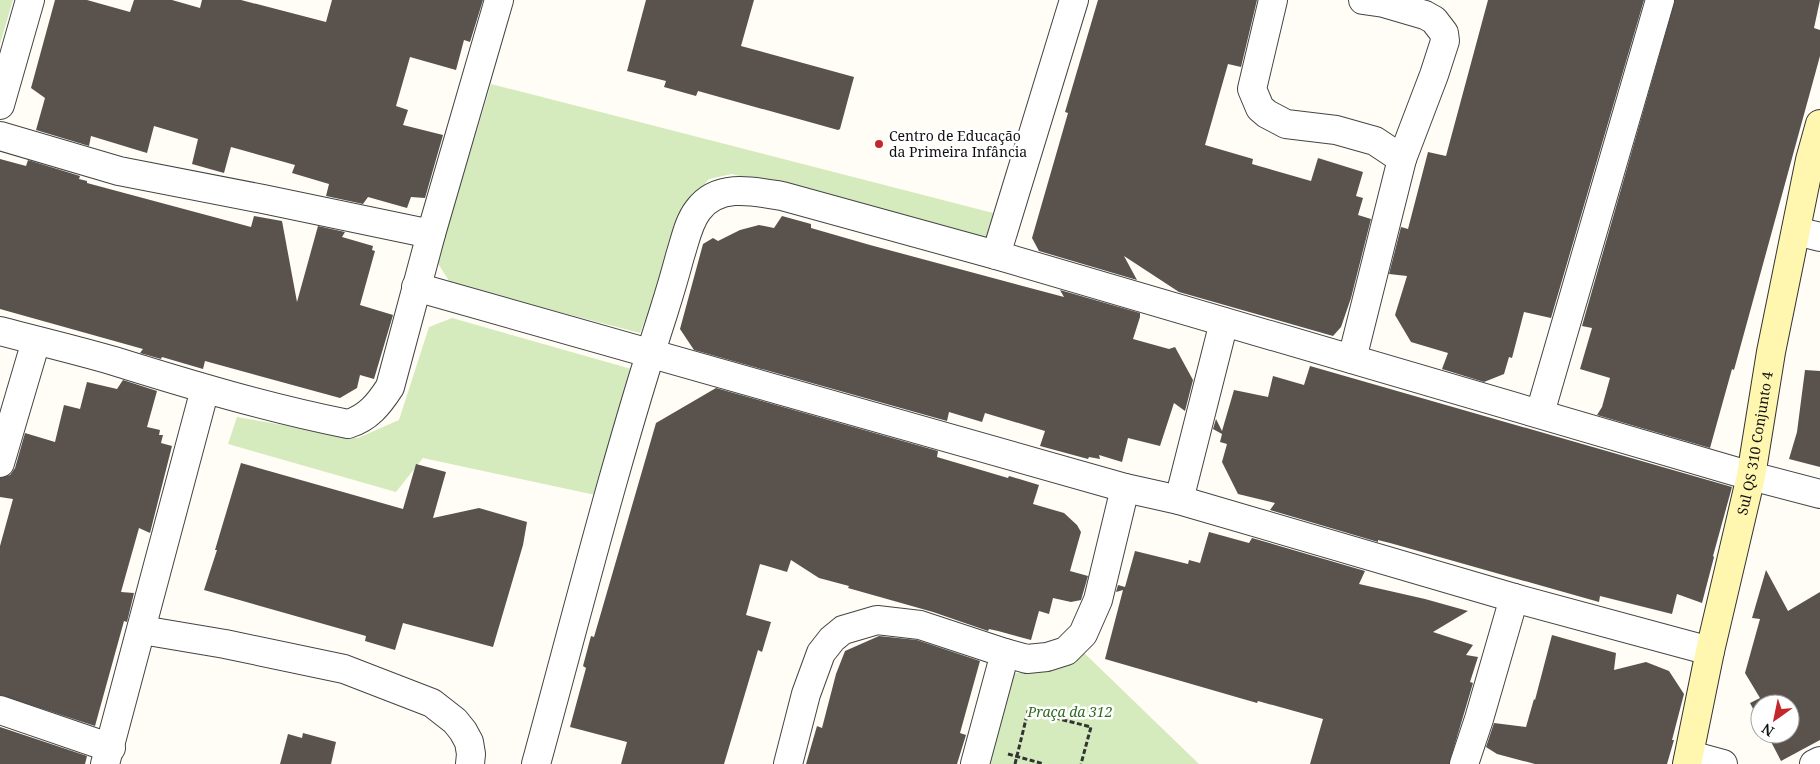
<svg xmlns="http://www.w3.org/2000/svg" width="1820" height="764" viewBox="0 0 1820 764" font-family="'Noto Serif',serif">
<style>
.green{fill:#d5ebbd}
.building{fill:#5a524d}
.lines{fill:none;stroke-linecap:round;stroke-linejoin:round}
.street-casing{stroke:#444;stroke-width:30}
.secondary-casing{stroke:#333;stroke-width:30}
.path{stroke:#333;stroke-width:3;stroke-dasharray:5 2.5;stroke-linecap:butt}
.street{stroke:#fff;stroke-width:28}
.secondary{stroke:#fff6b0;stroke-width:28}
.poi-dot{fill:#c4262e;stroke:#fff;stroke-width:2}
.labels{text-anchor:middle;stroke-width:5;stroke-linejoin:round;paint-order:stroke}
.poi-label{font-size:14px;fill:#111;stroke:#fff;text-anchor:start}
.street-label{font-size:14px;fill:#111;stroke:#fff}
.park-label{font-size:14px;font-style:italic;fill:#2f6b1f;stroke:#fff}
</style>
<rect width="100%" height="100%" fill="#fffdf5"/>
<g class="green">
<path d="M0,0H13L0,44Z"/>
<path d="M491,84L1001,215L988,244L845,206L732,174L709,179L692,199L640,333L451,284L437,262Z"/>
<path d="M452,318L642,372L600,496L423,458L396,492L228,444L237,417L358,438L399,420L429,327Z"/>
<path d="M1078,647L1199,764H964L989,673H1032Z"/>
</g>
<g class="building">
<path d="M55,0H87L130,12L134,0H172L200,8L202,0H241L326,22L332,0H483L470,42L464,40L456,70L410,57L396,106L408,110L403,125L443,135L425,198L411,197L407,208L368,197L363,204L326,196L329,184L292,173L295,165L231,147L224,173L192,164L198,139L154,126L147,153L91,136L89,146L36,130L45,98L31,88Z"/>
<path d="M646,0H754L741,46L854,77L840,129L838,130L698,91L696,96L664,87L666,81L627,71Z"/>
<path d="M1098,0H1257L1241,67L1228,64L1205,145L1253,159L1252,164L1311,181L1318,158L1363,172L1356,196L1363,198L1358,215L1371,219L1351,298L1341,327L1333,336L1179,292L1124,256L1137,280L1039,251L1032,238L1068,113L1065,112Z"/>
<path d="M1488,0H1644L1551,318L1524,312L1512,358L1509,357L1504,374L1484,382L1442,369L1448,353L1411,342L1395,315L1407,276L1389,274L1401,227L1408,229L1428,152L1446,156Z"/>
<path d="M1675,0H1820L1814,28L1820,30V56L1734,370L1732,369L1710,448L1597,415L1602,407L1610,378L1580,369L1592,328L1582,326Z"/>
<path d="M0,159L26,166L28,160L80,176L79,179L87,181V183L251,227L254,216L282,221L297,302L318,226L345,232L342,237L373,246L372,250L375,251L360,305L393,315L374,379L360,375L357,388L340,398L205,361L203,369L162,357L161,359L140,353L143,349L0,309Z"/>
<path d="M782,216L811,224V228L870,245L1064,297L1060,290L1140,313V317L1133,339L1169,349L1175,347L1193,380L1185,411L1174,403L1160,446L1128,438L1122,462L1099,455L1100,459L1089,457L1088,459L1040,446L1045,431L985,413L982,422L949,412L947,421L694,350L680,329L703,244L713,238L718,241L740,230L759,225L774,228Z"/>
<path d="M1310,366L1732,487L1713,556L1714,557L1702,603L1677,594L1672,614L1600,596L1599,602L1390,543L1378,540V542L1270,510L1275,503L1238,494L1222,462L1227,444L1220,442L1222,434L1213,429L1216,419L1222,431L1234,390L1268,397L1273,376L1304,385Z"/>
<path d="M1805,370L1820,371V467L1789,459L1797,432Z"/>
<path d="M123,380L157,391L147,427L160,430L159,435H163L161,443L172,446L150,533L139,528L121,592L134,593L127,622L124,621L95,726L0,695V546L13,499L0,497V478L10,475L15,468L25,433L55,442L64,405L80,409L87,382L117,389Z"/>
<path d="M716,388L938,451L937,457L1008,478L1009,476L1039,485L1033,504L1064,513L1077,525L1081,532L1070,571L1088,576L1081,600L1071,602L1053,598L1049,614L1039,611L1031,640L998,631L989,629L988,631L933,612L848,588L849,586L819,578L791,560L787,572L760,564L746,615L771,622L762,652L758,650L724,764H621L627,742L570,727L586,668L583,666L591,636L594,637L656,423Z"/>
<path d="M241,463L403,509L416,464L446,472L433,518L479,508L527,522L523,545L493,647L403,623L395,650L365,641L366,636L204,590L217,550H215Z"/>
<path d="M1209,532L1249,543L1252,538L1365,571L1359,584L1425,599L1468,611L1433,632L1473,645L1466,655L1478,657L1470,682L1473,683L1449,764H1310L1323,719L1258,701L1257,703L1105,659L1123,590L1116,592L1118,585L1125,587L1135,551L1188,564L1189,560L1200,563Z"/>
<path d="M1766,570L1788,611L1820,592V740L1781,761L1767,734H1790V704H1760V722L1750,703L1760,698L1745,673L1760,619L1752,618Z"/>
<path d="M1552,635L1616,653L1614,670L1646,662L1669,671L1684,694L1672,740H1674L1667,764H1535L1497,754L1486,747L1494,723L1526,727L1534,699L1535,700Z"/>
<path d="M879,636L917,640L980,661L960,733L966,735L957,764H806L817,726L822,728L836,674L845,651Z"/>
<path d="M0,727L87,756L85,764H0Z"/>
<path d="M303,733L336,742L331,764H280L288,734L302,738Z"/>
</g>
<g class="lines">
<defs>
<g id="street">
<path d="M1273,0L1252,89L1260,108L1267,114L1286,124L1336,130L1375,141L1402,159L1352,359"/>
<path d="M1363,0L1384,3L1425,15L1434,20L1444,33L1445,41L1434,75L1402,159"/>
<path d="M0,105L30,0"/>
<path d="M0,136L119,171L263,199L431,234"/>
<path d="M1796,231L1820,237"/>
<path d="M996,255L1074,0"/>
<path d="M416,287L1125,488L1179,500L1514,598L1710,651"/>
<path d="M0,331C38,341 76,350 114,361C191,385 268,408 348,424C368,418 379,404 390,387L431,234L499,0"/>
<path d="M1540,413L1660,0"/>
<path d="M0,463L36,341"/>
<path d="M1179,500L1224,322"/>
<path d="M142,630L225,644L344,669L432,703L455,721L463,731L469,742L471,754L470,764"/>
<path d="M0,710L111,748"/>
<path d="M1690,755L1723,764"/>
<path d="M105,764L205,389"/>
<path d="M536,764C577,614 615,462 663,314C669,295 675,275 680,256C685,241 688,223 698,210C718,183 753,191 782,196L996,255L1751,476L1820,494"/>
<path d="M788,764L806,694L821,653L832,639L843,630L877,620L920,625L1005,653L1027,659L1047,657L1066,651L1083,634L1098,600L1125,488"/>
<path d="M975,764L1005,653"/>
<path d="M1464,764L1479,719L1514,598"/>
<path d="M1814,764L1820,761"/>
</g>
<g id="secondary">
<path id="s1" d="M1687,764L1710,651L1751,476L1771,352L1810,160L1820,124"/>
</g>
</defs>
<use href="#street" class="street-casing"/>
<use href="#secondary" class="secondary-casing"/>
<g class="path">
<path d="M1008,754L1044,764"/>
<path d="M1015,764L1028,711L1091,727L1081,764"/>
</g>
<use href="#street" class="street"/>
<use href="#secondary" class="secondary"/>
</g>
<circle class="poi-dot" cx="879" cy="144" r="5"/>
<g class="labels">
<g class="poi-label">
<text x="889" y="141">Centro de Educação<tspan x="889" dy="16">da Primeira Infância</tspan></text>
</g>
<g class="street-label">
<text dy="5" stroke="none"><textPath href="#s1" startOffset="328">Sul QS 310 Conjunto 4</textPath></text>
</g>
<g class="park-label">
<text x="1070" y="717">Praça da 312</text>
</g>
</g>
<g transform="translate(1775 719) rotate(213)"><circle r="24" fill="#ffffff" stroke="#a0a0a0"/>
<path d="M0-4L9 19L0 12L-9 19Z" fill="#c4262e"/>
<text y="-8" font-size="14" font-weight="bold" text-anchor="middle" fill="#111111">N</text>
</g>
</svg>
